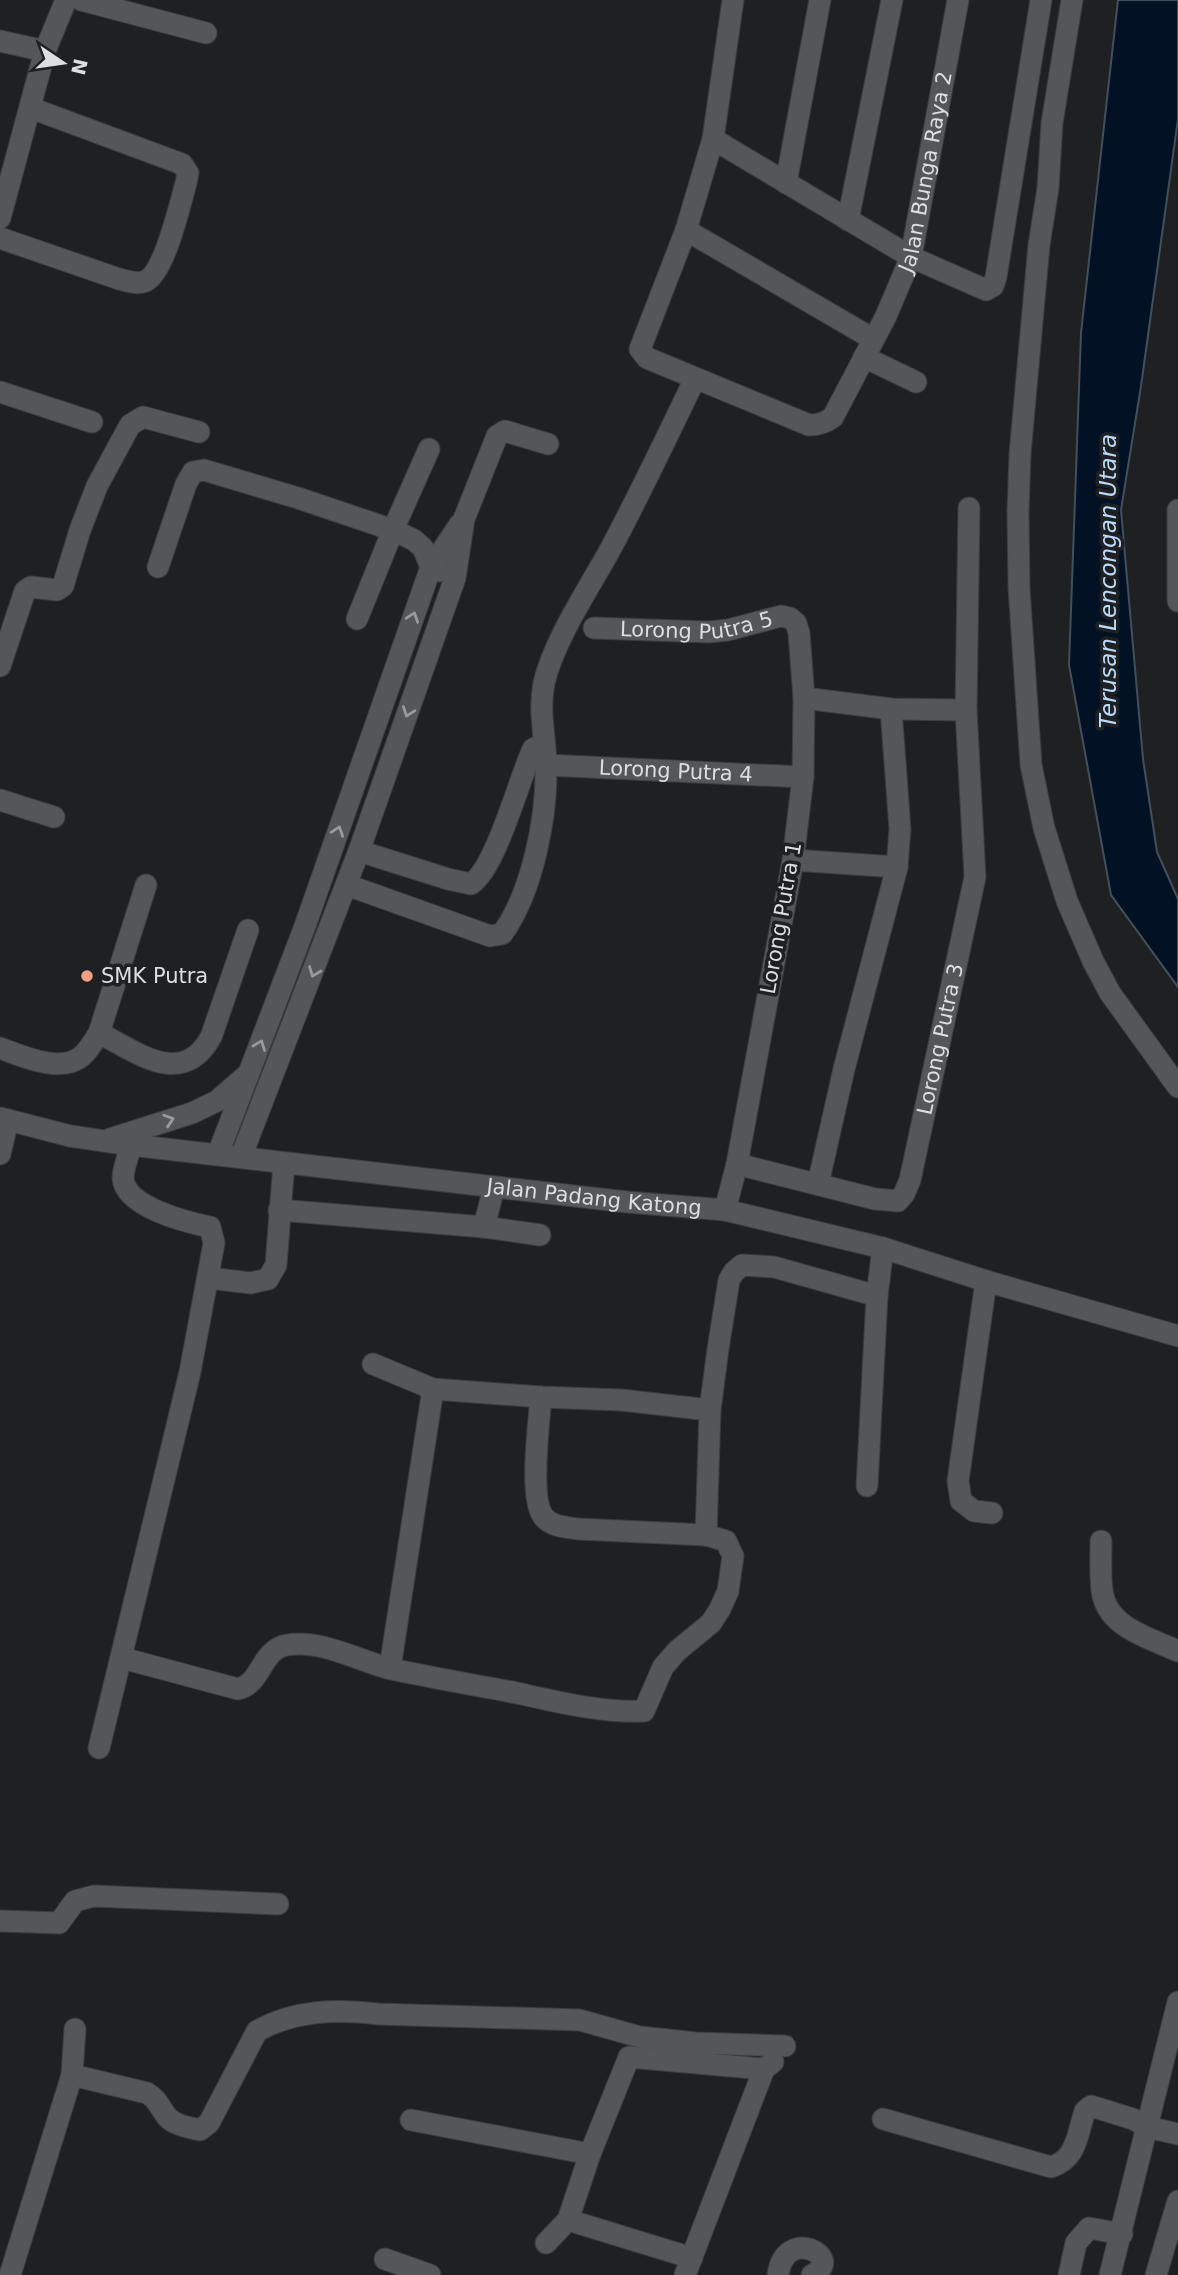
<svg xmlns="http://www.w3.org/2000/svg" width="1178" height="2275" viewBox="0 0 1178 2275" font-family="'DejaVu Sans',sans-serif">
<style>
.water{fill:#021224;stroke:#434f5c;stroke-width:2}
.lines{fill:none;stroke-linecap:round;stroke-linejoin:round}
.minor-casing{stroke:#3b3d3f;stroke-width:23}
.minor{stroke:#545658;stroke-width:21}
.oneway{stroke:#989a9c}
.poi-dot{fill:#f2a081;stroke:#1e2022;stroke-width:2.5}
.labels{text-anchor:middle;stroke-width:7;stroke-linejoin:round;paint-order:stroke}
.street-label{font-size:21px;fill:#dcdedf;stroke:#1e2022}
.poi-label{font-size:21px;fill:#dcdedf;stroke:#1e2022;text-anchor:start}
.water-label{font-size:23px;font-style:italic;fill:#bcdafc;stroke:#1e2022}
</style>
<rect width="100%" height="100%" fill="#1e2022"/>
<path class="water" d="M1118,0H1178V119L1141,386L1121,510L1143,759L1157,852L1178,899V987L1111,895L1069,665L1081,333Z"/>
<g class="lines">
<defs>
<g id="minor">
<path d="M81,0L206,33"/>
<path id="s1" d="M733,0L713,139L686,230L640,349L647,358L809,425C819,425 825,423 833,417L886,316L911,257L958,0"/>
<path d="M1072,0L1052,123L1048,188L1039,245L1020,454L1018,512L1019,588L1031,765L1044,828L1067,901L1093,961L1110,993L1178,1087"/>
<path d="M0,41L45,51"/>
<path d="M713,139L911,257L986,290L993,286L996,277L1041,0"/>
<path d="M786,183L820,0"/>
<path d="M0,218L45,51L66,0"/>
<path d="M848,220L892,0"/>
<path d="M686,230L873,339"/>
<path d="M0,238L119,279C128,281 138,285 146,281C165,271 180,204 186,183L188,173L182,164L31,108"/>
<path d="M864,357L916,382"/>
<path d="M0,392L92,422"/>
<path d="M1178,510V601"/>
<path d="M158,567L186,484L193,472L204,470L298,498L393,530L414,540L423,548L431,567L439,571"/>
<path d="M357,619L393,530L429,449"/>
<path id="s2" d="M594,628L708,632L728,630L781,616L790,618L796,623L799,633L804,698L803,777L793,860L737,1164L725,1210"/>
<path d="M0,666L25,591L31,587L57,590L63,586L80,530L97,486L130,425L143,417L199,432"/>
<path d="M966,710L969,508"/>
<path id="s3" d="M546,765L803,777"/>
<path d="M0,800L54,817"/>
<path d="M359,851L448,879L471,884C496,868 519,779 533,749L543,744"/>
<path d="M793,860L897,867"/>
<path d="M347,885L490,936L502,934C532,893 547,818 546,767C546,737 538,714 544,683C554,640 589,588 610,550C640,494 667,436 695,379"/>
<path d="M99,1033C137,1052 182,1089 211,1037L248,930"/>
<path d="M0,1048C22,1056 61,1074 82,1056C89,1050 94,1041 99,1033L146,885"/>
<path id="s4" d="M0,1118L70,1136L131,1145L627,1202L725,1210L883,1248L986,1281L1178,1336"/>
<path d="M110,1139L192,1113L217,1101L247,1075"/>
<path d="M0,1154L8,1120"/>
<path d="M218,1154L305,926L431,567L460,524"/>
<path d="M241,1157L359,851L455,578L464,519L497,436L505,431L548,444"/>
<path id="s5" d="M737,1164L875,1199L898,1201L904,1194L910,1180L975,877L966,710L891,709L804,698"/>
<path d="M818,1184L844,1069L897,867L900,829L891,709"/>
<path d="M279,1210L484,1227L494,1187"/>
<path d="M484,1227L540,1235"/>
<path d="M208,1278L251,1283L268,1279L276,1265L284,1163"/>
<path d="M986,1281L958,1481L961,1501L974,1511L992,1513"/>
<path d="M373,1364L433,1389L541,1397L621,1400L710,1410"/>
<path d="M541,1397C539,1423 529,1497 543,1516C551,1527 566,1527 578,1529L706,1535L710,1410L718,1349L729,1280L734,1272L742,1265L774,1267L877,1296"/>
<path d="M867,1486L877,1296L883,1248"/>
<path d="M1101,1541C1101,1557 1100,1574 1102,1590C1106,1627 1149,1638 1178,1651"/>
<path d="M122,1658L238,1689C263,1683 260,1650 287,1645C321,1639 359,1661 391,1669C433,1678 475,1685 517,1693C558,1702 602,1713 644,1711L663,1667L677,1651L711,1623L720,1609L728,1591L733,1556L726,1541L706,1535"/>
<path d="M390,1668L433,1389"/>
<path d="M99,1748L190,1372L214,1243L210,1227C186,1222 125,1207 123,1178C123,1168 129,1155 131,1145"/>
<path d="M0,1921L59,1923L75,1901L94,1896L278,1904"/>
<path d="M72,2075L147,2093C157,2099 158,2104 165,2114C172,2125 187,2127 200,2130L209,2123L257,2031C295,2010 336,2009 378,2014L580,2020L640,2037L696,2043L785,2046"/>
<path d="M883,2119L1051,2167C1077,2159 1077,2135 1085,2111L1091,2106L1133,2119L1147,2127L1178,2134"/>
<path d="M411,2120L590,2154"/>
<path d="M568,2220L692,2258"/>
<path d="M546,2243L568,2220L590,2154L629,2057L764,2069"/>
<path d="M385,2259L430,2275"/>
<path d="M10,2275L72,2075L75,2029"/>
<path d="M685,2275L764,2069L773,2062"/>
<path d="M778,2275C785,2224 847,2258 812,2275"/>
<path d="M1069,2275L1076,2243L1089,2228L1122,2234"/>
<path d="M1110,2275L1178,2002"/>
<path d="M1156,2275L1178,2201"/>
</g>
</defs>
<use href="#minor" class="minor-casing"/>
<use href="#minor" class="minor"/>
</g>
<defs><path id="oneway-chevron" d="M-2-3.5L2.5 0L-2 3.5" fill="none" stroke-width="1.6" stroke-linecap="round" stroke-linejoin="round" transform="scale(1.75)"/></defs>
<g class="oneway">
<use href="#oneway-chevron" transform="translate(413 617) rotate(-71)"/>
<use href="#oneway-chevron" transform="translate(408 712) rotate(109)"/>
<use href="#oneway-chevron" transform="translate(338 831) rotate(-71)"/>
<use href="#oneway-chevron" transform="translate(314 972) rotate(111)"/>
<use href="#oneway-chevron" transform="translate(260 1045) rotate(-69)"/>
<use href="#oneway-chevron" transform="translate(169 1120) rotate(-18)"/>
</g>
<circle class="poi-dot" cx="87" cy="976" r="7"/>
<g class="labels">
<g class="street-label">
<text dy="7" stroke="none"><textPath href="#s1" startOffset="840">Jalan Bunga Raya 2</textPath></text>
<text dy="7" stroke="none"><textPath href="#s2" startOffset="103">Lorong Putra 5</textPath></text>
<text dy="7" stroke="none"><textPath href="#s3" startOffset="130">Lorong Putra 4</textPath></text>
<text transform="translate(781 918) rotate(-80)" y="7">Lorong Putra 1</text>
<text dy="7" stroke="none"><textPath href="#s5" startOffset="334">Lorong Putra 3</textPath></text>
<text dy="7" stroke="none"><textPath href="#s4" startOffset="600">Jalan Padang Katong</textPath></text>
</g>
<g class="poi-label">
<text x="101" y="983">SMK Putra</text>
</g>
<g class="water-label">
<text transform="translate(1108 581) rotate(-90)" y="8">Terusan Lencongan Utara</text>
</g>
</g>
<g transform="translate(63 63) rotate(103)" stroke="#1e2022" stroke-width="5" paint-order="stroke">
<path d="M0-5L12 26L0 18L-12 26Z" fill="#dcdedf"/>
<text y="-10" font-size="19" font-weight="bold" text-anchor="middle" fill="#dcdedf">N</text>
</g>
</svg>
